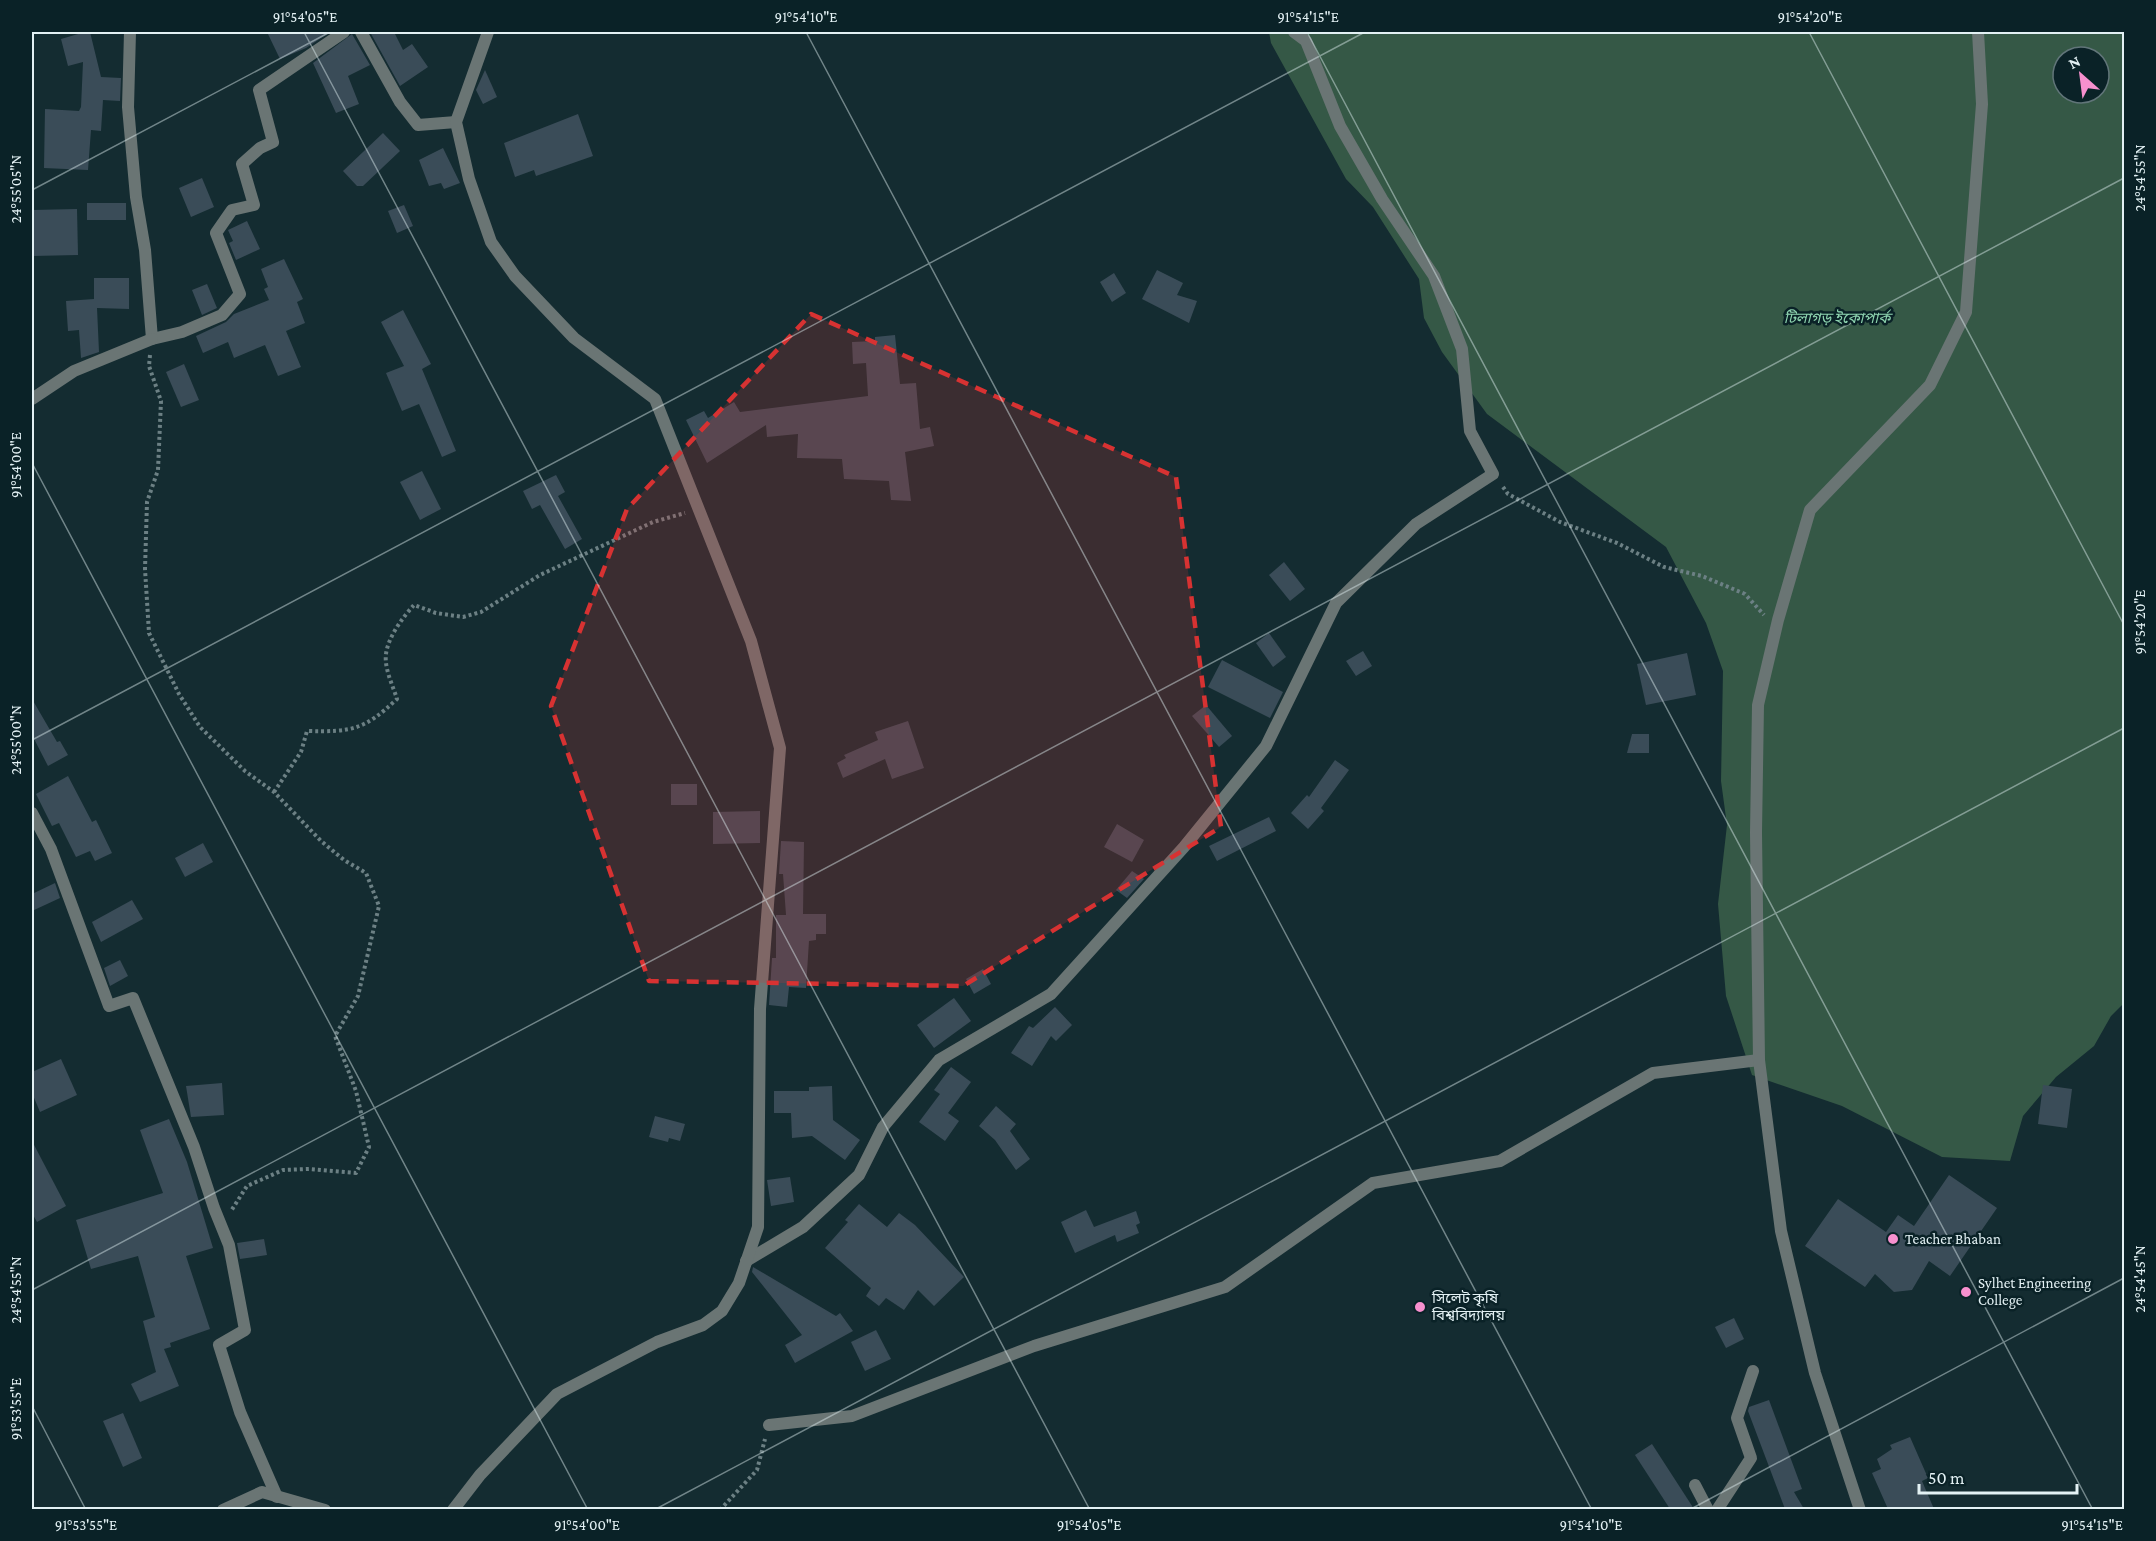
<svg xmlns="http://www.w3.org/2000/svg" width="2156" height="1541" viewBox="0 0 2156 1541" font-family="'Crimson Pro','Noto Sans Bengali',serif">
<style>
.green{fill:#355846;fill-rule:evenodd}
.building{fill:#3a4c58}
.lines{fill:none;stroke-linecap:round;stroke-linejoin:round}
.path{stroke:#6c8084;stroke-width:4;stroke-dasharray:3 3;stroke-linecap:butt}
.street{stroke:#6a7574;stroke-width:12}
.marked{fill:#d73232;fill-opacity:0.2;stroke:#d73232;stroke-width:4.5;stroke-dasharray:12 8;stroke-linejoin:round}
.ticks{fill:none;stroke:#e3f1f4;stroke-width:1.5;stroke-opacity:0.45}
.poi-dot{fill:#f790ce;stroke:#0a2227;stroke-width:2}
.labels{text-anchor:middle;stroke-width:5;stroke-linejoin:round;paint-order:stroke}
.park-label{font-size:15px;font-style:italic;fill:#8ed4b0;stroke:#0a2227}
.poi-label{font-size:15px;fill:#e3f1f4;stroke:#0a2227;text-anchor:start}
.neatline{fill:none;stroke:#e3f1f4;stroke-width:2}
.ticks-label{font-size:15px;text-anchor:middle;fill:#e3f1f4}
</style>
<rect width="100%" height="100%" fill="#142c31"/>
<path class="green" d="M1269,32H2124V1003L2111,1016L2094,1046L2056,1077L2023,1116L2010,1161L1942,1157L1842,1106L1752,1075L1726,996L1718,904L1727,825L1721,781L1723,671L1706,623L1666,547L1487,414L1442,352L1424,318L1419,279L1373,207L1346,179L1271,43ZM2063,57H2099V93H2063Z"/>
<g class="building">
<path d="M85,32H90L101,77L121,78L120,101L103,100L101,131L91,130L88,170L44,168L45,109L79,111L81,107L83,62L68,66L61,39Z"/>
<path d="M267,32H330L306,48L280,59Z"/>
<path d="M370,32H394L403,50L412,44L428,67L400,86Z"/>
<path d="M352,34L370,65L348,76L359,104L336,113L313,63Z"/>
<path d="M485,70L497,97L483,104L476,90Z"/>
<path d="M578,114L593,156L536,176L534,170L515,177L504,143Z"/>
<path d="M383,133L400,151L363,186H357L343,171Z"/>
<path d="M443,148L460,183L444,189L441,183L429,186L419,160Z"/>
<path d="M202,178L214,207L191,217L179,188Z"/>
<rect x="87" y="203" width="39" height="17"/>
<path d="M404,205L413,226L397,233L388,211Z"/>
<path d="M77,209L78,255L33,256L32,210Z"/>
<path d="M247,221L260,249L236,260L229,243L233,241L228,230Z"/>
<path d="M284,259L303,299L297,302L305,323L286,331L301,367L278,376L265,345L234,358L228,342L203,353L196,336L226,322L234,314L269,300L264,289L268,287L261,269Z"/>
<path d="M1157,270L1183,283L1177,295L1197,301L1189,323L1142,299Z"/>
<path d="M1114,273L1126,293L1112,302L1100,282Z"/>
<path d="M94,278H129V309L97,308L99,352L81,358L79,330L68,331L66,301L94,299Z"/>
<path d="M207,284L217,308L202,315L192,290Z"/>
<path d="M403,310L431,364L422,369L456,451L442,457L419,404L402,411L386,373L404,366L381,322Z"/>
<path d="M895,335L900,384L916,383L920,429L930,427L934,446L905,452L911,501L891,500L889,481L844,479L842,459L797,458L798,434L767,437L766,425L707,463L686,420L704,411L708,418L734,402L740,412L868,396L866,363L853,364L852,342L875,341V337Z"/>
<path d="M184,364L199,400L181,407L166,372Z"/>
<path d="M422,471L441,509L420,520L400,482Z"/>
<path d="M556,475L565,492L558,496L582,539L565,549L540,505L532,509L523,491Z"/>
<path d="M1284,562L1305,589L1290,601L1269,575Z"/>
<path d="M1269,633L1286,657L1273,667L1256,643Z"/>
<path d="M1363,651L1372,666L1356,676L1346,661Z"/>
<path d="M1687,653L1696,695L1646,705L1637,664Z"/>
<path d="M1222,660L1283,692L1270,718L1208,687Z"/>
<path d="M32,699L57,742L60,741L68,755L48,766L32,735Z"/>
<path d="M1206,705L1232,736L1219,747L1192,716Z"/>
<path d="M908,721L924,768L892,779L885,759L843,778L837,763L846,758L844,755L878,740L875,732Z"/>
<path d="M1632,734H1649V753H1627Z"/>
<path d="M1335,760L1349,770L1321,808L1324,811L1308,829L1291,813L1307,795L1309,797Z"/>
<path d="M68,776L92,822L96,820L112,853L95,861L90,851L76,857L59,823L52,826L36,794Z"/>
<rect x="671" y="784" width="26" height="21"/>
<path d="M760,811V843L713,844V812Z"/>
<path d="M1269,817L1276,831L1217,861L1209,846Z"/>
<path d="M1117,824L1144,840L1132,862L1104,847Z"/>
<path d="M781,841L804,842L803,914H826V934H816V940L809,941L806,988L789,987L787,1007L769,1005L772,958H776V915H786L783,874H779Z"/>
<path d="M203,843L213,862L185,877L175,858Z"/>
<path d="M1132,871L1144,879L1127,898L1116,890Z"/>
<path d="M55,883L60,898L32,911V894Z"/>
<path d="M132,900L143,919L101,942L92,922Z"/>
<path d="M120,960L128,976L110,986L104,968Z"/>
<path d="M983,969L991,984L974,994L966,979Z"/>
<path d="M954,998L971,1021L934,1048L917,1025Z"/>
<path d="M1055,1007L1072,1025L1056,1041L1051,1036L1032,1066L1011,1053L1029,1026L1033,1028Z"/>
<path d="M61,1059L77,1095L40,1112L32,1093V1072Z"/>
<path d="M951,1067L971,1082L948,1113L959,1121L945,1141L919,1122L940,1094L934,1090Z"/>
<path d="M222,1083L224,1115L191,1117L186,1086Z"/>
<path d="M2043,1085L2072,1089L2067,1128L2038,1124Z"/>
<path d="M832,1086L833,1120L860,1140L845,1160L812,1136L792,1138L791,1113H774V1091H809V1087Z"/>
<path d="M996,1106L1016,1124L1010,1131L1030,1159L1016,1170L995,1140L979,1126Z"/>
<path d="M655,1116L685,1124L680,1141L669,1138L668,1142L649,1137Z"/>
<path d="M169,1119L187,1162L213,1248L186,1256L210,1329L170,1343L171,1347L164,1349L179,1386L140,1402L131,1384L156,1372L143,1321L155,1317L138,1256L91,1269L76,1220L163,1193L140,1130Z"/>
<path d="M32,1141L66,1206L37,1222L32,1213Z"/>
<path d="M1949,1175L1997,1208L1950,1276L1929,1261L1912,1290L1894,1292L1875,1274L1865,1287L1805,1246L1838,1199L1886,1232L1898,1215L1914,1226Z"/>
<path d="M790,1177L794,1202L771,1206L767,1180Z"/>
<path d="M859,1204L887,1227L899,1213L915,1225L964,1277L934,1306L918,1290L904,1310L886,1298L879,1306L866,1296L871,1288L825,1248L848,1222L845,1220Z"/>
<path d="M1086,1210L1094,1227L1136,1211L1140,1223L1136,1225L1139,1233L1117,1242L1115,1235L1075,1253L1061,1222Z"/>
<path d="M264,1239L267,1255L240,1259L237,1243Z"/>
<path d="M753,1267L836,1316L840,1313L853,1331L795,1363L785,1345L802,1335L752,1272Z"/>
<path d="M1734,1318L1744,1339L1726,1348L1715,1327Z"/>
<path d="M876,1330L891,1359L865,1371L851,1342Z"/>
<path d="M1769,1400L1802,1489L1794,1492L1804,1509H1785L1748,1411L1749,1407Z"/>
<path d="M123,1413L142,1458L123,1467L103,1421Z"/>
<path d="M1910,1437L1928,1478L1922,1481L1934,1509H1888L1872,1473L1881,1469L1877,1459L1892,1449L1890,1445Z"/>
<path d="M1652,1444L1694,1509H1670L1635,1455Z"/>
</g>
<g class="lines">
<g class="path">
<path d="M150,355L149,366L161,401L158,470L147,502L145,569L149,633L179,694L200,727L245,771L274,792L321,841L344,860L366,873L379,906L358,996L335,1036L356,1091L369,1147L356,1173L309,1169L283,1170L247,1186L231,1211"/>
<path d="M1503,487L1508,494L1560,522L1617,543L1664,567L1702,576L1745,594L1764,615"/>
<path d="M274,792L301,752L307,731C352,732 364,730 397,699C393,686 384,668 386,654C388,637 403,617 414,605L436,613L463,617L481,612L540,575L653,522L685,513"/>
<path d="M720,1510L757,1470L765,1439"/>
</g>
<g class="street">
<path d="M130,32L128,107L136,197L145,250L152,339L182,332L222,315L240,294L216,233L232,210L254,205L242,164L260,148L273,142L259,90L344,32"/>
<path d="M361,32L400,102L418,125L456,122"/>
<path d="M32,399L74,371L152,339"/>
<path d="M32,813L51,849L109,1006L133,998L194,1147L214,1208L229,1245L245,1330L219,1345L240,1412L277,1497"/>
<path d="M746,1261L803,1227L859,1175L883,1127L939,1060L1051,994L1184,847L1266,746L1336,603L1416,524L1493,474L1470,431L1462,349L1434,276L1382,199L1340,126L1306,41L1294,32"/>
<path d="M769,1425L852,1416L1034,1346L1225,1287L1373,1183L1500,1161L1653,1073L1759,1060"/>
<path d="M1695,1485L1708,1510"/>
<path d="M223,1510L262,1492L325,1510"/>
<path d="M453,1510L480,1475L557,1394L657,1342L703,1325L722,1311L739,1283L758,1227L760,1009L780,748L751,641L655,399L574,338L515,276L491,242L469,179L456,122L488,32"/>
<path d="M1717,1510L1751,1458L1737,1418L1753,1371"/>
<path d="M1860,1510L1815,1373L1781,1231L1759,1060L1756,833L1758,705L1778,620L1810,510L1930,385L1966,312L1982,104L1978,32"/>
</g>
</g>
<path class="marked" d="M811,314L1176,477L1221,827L963,986L649,981L551,706L627,509Z"/>
<path class="ticks" d="M304,32L1090,1510M806,32L1592,1510M1307,32L2093,1510M1809,32L2124,625M32,190L330,32M32,463L588,1510M32,740L1365,32M32,1290L2124,178M32,1406L86,1510M654,1510L2124,728M1689,1510L2124,1278"/>
<g class="poi-dot">
<circle cx="1893" cy="1239" r="6"/>
<circle cx="1966" cy="1292" r="6"/>
<circle cx="1420" cy="1307" r="6"/>
</g>
<g class="labels">
<g class="park-label">
<text x="1837" y="323">টিলাগড় ইকোপার্ক</text>
</g>
<g class="poi-label">
<text x="1905" y="1244">Teacher Bhaban</text>
<text x="1978" y="1288">Sylhet Engineering<tspan x="1978" dy="17">College</tspan></text>
<text x="1432" y="1303">সিলেট কৃষি<tspan x="1432" dy="17">বিশ্ববিদ্যালয়</tspan></text>
</g>
</g>
<rect width="2156" height="1541" fill="none" stroke="#0a2227" stroke-width="66"/>
<g transform="translate(2081 75) rotate(332)"><circle r="28" fill="#0a2227" stroke="#617579" stroke-width="1.5"/>
<path d="M0-4.5L10 22L0 15L-10 22Z" fill="#f790ce"/>
<text y="-9" font-size="16" font-weight="bold" text-anchor="middle" fill="#e3f1f4">N</text>
</g>
<path d="M1919 1484v9h158v-9" fill="none" stroke="#e3f1f4" stroke-width="3"/>
<text x="1928" y="1484" font-size="18" fill="#e3f1f4" stroke="#0a2227" stroke-width="4.5" paint-order="stroke">50 m</text>
<rect x="33" y="33" width="2090" height="1475" class="neatline"/>
<g class="ticks-label">
<text x="305" y="22">91°54'05"E</text>
<text x="806" y="22">91°54'10"E</text>
<text x="1308" y="22">91°54'15"E</text>
<text x="1810" y="22">91°54'20"E</text>
<text transform="translate(2140 178) rotate(-90)" y="5">24°54'55"N</text>
<text transform="translate(16 189) rotate(-90)" y="5">24°55'05"N</text>
<text transform="translate(16 465) rotate(-90)" y="5">91°54'00"E</text>
<text transform="translate(2140 622) rotate(-90)" y="5">91°54'20"E</text>
<text transform="translate(16 740) rotate(-90)" y="5">24°55'00"N</text>
<text transform="translate(2140 1279) rotate(-90)" y="5">24°54'45"N</text>
<text transform="translate(16 1290) rotate(-90)" y="5">24°54'55"N</text>
<text transform="translate(16 1409) rotate(-90)" y="5">91°53'55"E</text>
<text x="86" y="1530">91°53'55"E</text>
<text x="587" y="1530">91°54'00"E</text>
<text x="1089" y="1530">91°54'05"E</text>
<text x="1591" y="1530">91°54'10"E</text>
<text x="2092" y="1530">91°54'15"E</text>
</g>
</svg>
